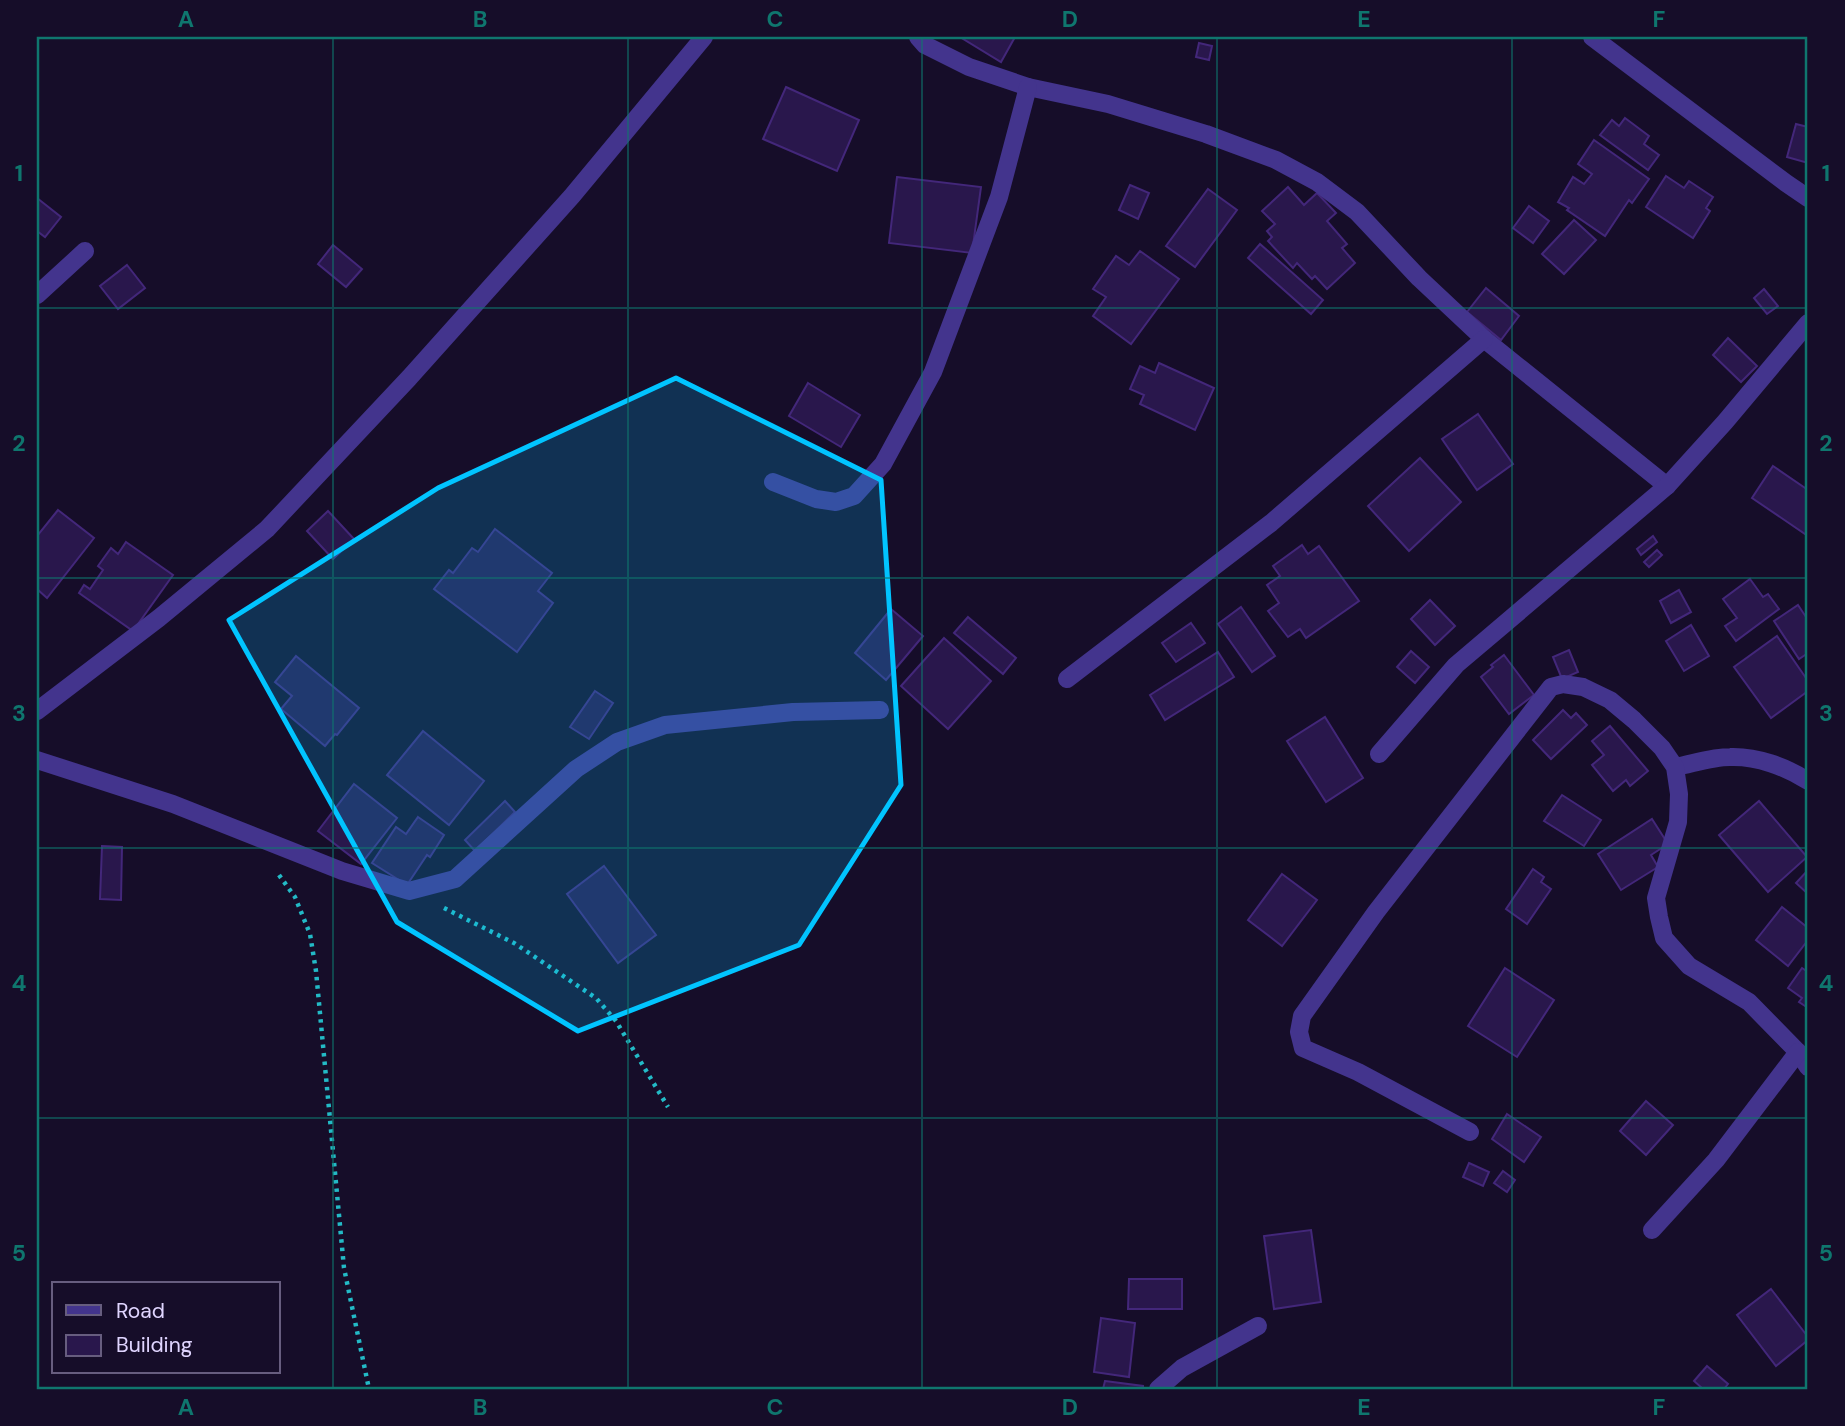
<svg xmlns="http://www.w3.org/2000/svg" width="1845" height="1426" viewBox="0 0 1845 1426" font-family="'DM Sans',sans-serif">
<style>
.building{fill:#29174c;stroke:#43277a;stroke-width:2}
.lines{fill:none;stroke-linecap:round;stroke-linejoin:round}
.path{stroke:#23bac6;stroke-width:4.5;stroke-dasharray:3.5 5;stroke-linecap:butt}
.minor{stroke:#43348d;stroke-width:18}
.marked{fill:#01c4ff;fill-opacity:0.2;stroke:#01c4ff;stroke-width:5;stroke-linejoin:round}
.grid{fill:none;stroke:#0f766e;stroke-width:2;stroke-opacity:0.55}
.neatline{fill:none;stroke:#0f766e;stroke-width:2.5}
.grid-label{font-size:23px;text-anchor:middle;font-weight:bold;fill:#0f766e}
</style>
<rect width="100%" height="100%" fill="#160d29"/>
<g class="building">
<path d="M960,37H1015L1001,62Z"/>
<path d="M1199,43L1212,46L1209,60L1196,57Z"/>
<path d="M786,87L859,120L837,171L763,139Z"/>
<path d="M1625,118L1649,136L1644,144L1659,155L1648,170L1600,135L1612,120L1619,126Z"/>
<path d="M1796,124L1808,127V163L1787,157Z"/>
<path d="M1594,140L1649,179L1632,203L1629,200L1605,236L1567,210L1569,208L1558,202L1573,177L1584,184L1592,174L1578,164Z"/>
<path d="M1666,176L1684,188L1689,181L1713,197L1706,208L1710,211L1693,238L1646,207Z"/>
<path d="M897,177L981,187L972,253L889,243Z"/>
<path d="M1130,185L1149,193L1138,219L1119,210Z"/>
<path d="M1288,187L1304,205L1317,193L1336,213L1327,221L1347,244L1342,248L1355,263L1327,289L1315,276L1312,279L1297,263L1293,268L1268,241L1272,237L1267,231L1275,224L1262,211Z"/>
<path d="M1208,189L1237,210L1195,267L1166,246Z"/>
<path d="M37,198L61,217L45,237L37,231Z"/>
<path d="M1529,206L1549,221L1533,243L1513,228Z"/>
<path d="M1574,220L1596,240L1564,274L1542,254Z"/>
<path d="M1260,244L1323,300L1311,314L1248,258Z"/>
<path d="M333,245L362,269L346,287L318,264Z"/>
<path d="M1140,251L1179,279L1131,344L1093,316L1106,297L1093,289L1116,256L1129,265Z"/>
<path d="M127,265L145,288L118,309L100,286Z"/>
<path d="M1486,288L1519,316L1501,340L1467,312Z"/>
<path d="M1764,289L1778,306L1767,314L1754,298Z"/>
<path d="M1728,338L1757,366L1741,382L1713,355Z"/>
<path d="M1159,363L1214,388L1195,430L1140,404L1144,395L1130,389L1140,366L1155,373Z"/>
<path d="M808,383L860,415L841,447L789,416Z"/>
<path d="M1478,414L1513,464L1477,490L1442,439Z"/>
<path d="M1420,458L1461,502L1409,551L1368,506Z"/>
<path d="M1773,466L1808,490V536L1752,498Z"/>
<path d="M58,510L94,538L47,598L37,589V536Z"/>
<path d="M328,511L354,539L333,559L307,531Z"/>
<path d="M495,529L552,573L538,591L553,603L517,652L434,589L449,570L453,573L472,548L478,552Z"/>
<path d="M1653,536L1657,542L1641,555L1637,549Z"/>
<path d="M126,542L173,575L133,631L79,593L84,585L90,589L103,570L98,566L111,548L118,554Z"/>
<path d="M1302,545L1308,554L1319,546L1359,601L1306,638L1300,629L1288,637L1268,611L1279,603L1267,585L1280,576L1273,566Z"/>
<path d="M1657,550L1662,555L1649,567L1644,562Z"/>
<path d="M1750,579L1763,597L1768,594L1779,609L1736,641L1725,626L1737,618L1723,599Z"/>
<path d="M1679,590L1691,612L1671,623L1660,601Z"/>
<path d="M1430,600L1455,626L1435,645L1411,619Z"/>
<path d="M1798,605L1808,620V653L1799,659L1774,621Z"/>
<path d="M1241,607L1275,656L1252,672L1218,624Z"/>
<path d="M891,609L923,636L886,680L855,653Z"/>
<path d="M968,617L1016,658L1003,674L954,633Z"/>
<path d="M1191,623L1205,643L1176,662L1162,643Z"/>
<path d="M1691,625L1709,656L1684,671L1666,641Z"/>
<path d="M1777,636L1808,681V691L1771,718L1734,667Z"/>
<path d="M944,638L991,681L948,729L901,686Z"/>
<path d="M1569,650L1578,672L1562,679L1553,657Z"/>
<path d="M1411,651L1429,667L1415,683L1397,667Z"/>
<path d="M1218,652L1234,677L1165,720L1150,695Z"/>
<path d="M1504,655L1534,695L1509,714L1481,677L1493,667L1491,665Z"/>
<path d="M296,656L359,708L337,735L335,734L325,746L281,709L292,696L275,682Z"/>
<path d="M595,691L613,703L589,739L570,727Z"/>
<path d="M1563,710L1571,718L1576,713L1587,725L1551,759L1533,740Z"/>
<path d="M1325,717L1363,778L1326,802L1287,741Z"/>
<path d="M1610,726L1648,771L1630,786L1626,780L1613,791L1592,765L1604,755L1592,741Z"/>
<path d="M423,731L484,781L449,825L387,775Z"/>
<path d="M354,784L397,818L361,864L318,831Z"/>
<path d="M1562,795L1601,820L1584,846L1544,821Z"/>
<path d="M505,801L515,812L475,851L465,840Z"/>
<path d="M1759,801L1807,857L1768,892L1719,835Z"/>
<path d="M418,817L444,835L430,857L427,855L407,885L372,863L396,827L406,834Z"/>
<path d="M1652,819L1668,844L1651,855L1658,867L1621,890L1598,854Z"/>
<path d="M102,846L122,847L121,900L100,899Z"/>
<path d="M604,866L656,935L618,963L567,894Z"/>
<path d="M1533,869L1544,877L1541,882L1551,889L1527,924L1506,909Z"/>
<path d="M1808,870V894L1796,883Z"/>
<path d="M1282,874L1317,900L1282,946L1248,920Z"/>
<path d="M1782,907L1808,928V940L1788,966L1756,940Z"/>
<path d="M1505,968L1554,1000L1517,1057L1468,1026Z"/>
<path d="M1802,968L1808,972V1008L1799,1002L1802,998L1788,988Z"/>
<path d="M1646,1101L1673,1125L1646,1155L1620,1131Z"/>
<path d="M1507,1114L1541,1137L1524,1162L1492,1139Z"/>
<path d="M1469,1163L1489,1172L1483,1186L1463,1177Z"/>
<path d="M1503,1171L1515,1180L1507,1192L1494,1183Z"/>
<path d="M1311,1230L1321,1302L1274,1309L1264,1236Z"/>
<path d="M1129,1279H1182V1309H1128Z"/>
<path d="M1771,1289L1808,1337V1340L1776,1366L1737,1315Z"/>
<path d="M1101,1318L1135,1323L1129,1377L1094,1372Z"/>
<path d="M1707,1366L1728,1384L1724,1389H1703L1694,1381Z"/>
<path d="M1105,1381L1143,1386V1389H1103Z"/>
</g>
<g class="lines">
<g class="path">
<path d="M279,875L295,897L310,934L316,971L344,1268L369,1389"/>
<path d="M444,908L514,943L596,998L616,1021L668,1107"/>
</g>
<g class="minor">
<path d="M918,37L925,45L969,67L1028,87L1108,104L1206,134L1276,160L1317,182L1357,212L1419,278L1484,339L1667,486"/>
<path d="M1592,37L1786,183L1808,198"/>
<path d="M37,295L85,251"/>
<path d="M773,482L816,499L836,502L854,496L883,464L933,372L999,197L1028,87"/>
<path d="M1067,679L1271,523L1484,339"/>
<path d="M37,711L159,618L267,529L409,378L572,196L704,37"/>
<path d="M1379,754L1456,665L1667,486L1725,422L1808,323"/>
<path d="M37,760L173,804L342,871L409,891L455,879L576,769L617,742L665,725L793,712L880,710"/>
<path d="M1675,767C1692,764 1712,757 1730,757C1757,756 1786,767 1808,781"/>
<path d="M1470,1132L1358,1072L1303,1048L1299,1032L1302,1016L1376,912L1551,687L1563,684L1583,687L1610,700L1634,720L1662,748L1675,767L1679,794L1678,822L1656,898L1659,917L1664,938L1689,966L1749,1002L1798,1052L1808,1067"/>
<path d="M1652,1230L1716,1160L1798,1052"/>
<path d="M1158,1389L1182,1368L1258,1326"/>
</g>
</g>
<path class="marked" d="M676,378L881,480L901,785L799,945L578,1031L397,922L229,620L438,488Z"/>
<path class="grid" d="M333,37V1389M628,37V1389M922,37V1389M1217,37V1389M1512,37V1389M37,308H1808M37,578H1808M37,848H1808M37,1118H1808"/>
<rect width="1845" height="1426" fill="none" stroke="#160d29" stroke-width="77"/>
<rect x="52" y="1282" width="228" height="91" fill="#160d29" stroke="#675d7f" stroke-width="2"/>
<rect x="66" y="1305" width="35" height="10" fill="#43348d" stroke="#675d7f" stroke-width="2"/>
<text x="116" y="1318" font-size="21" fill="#e0d5ff">Road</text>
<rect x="66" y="1335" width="35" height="21" fill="#29174c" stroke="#675d7f" stroke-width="2"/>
<text x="116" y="1352" font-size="21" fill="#e0d5ff">Building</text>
<rect x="38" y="38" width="1768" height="1350" class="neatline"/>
<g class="grid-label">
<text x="186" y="27">A</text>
<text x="480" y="27">B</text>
<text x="775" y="27">C</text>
<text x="1070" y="27">D</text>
<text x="1364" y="27">E</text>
<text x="1659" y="27">F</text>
<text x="19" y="181">1</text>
<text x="1826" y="181">1</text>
<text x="19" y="451">2</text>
<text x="1826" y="451">2</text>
<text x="19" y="721">3</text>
<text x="1826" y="721">3</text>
<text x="19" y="991">4</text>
<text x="1826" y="991">4</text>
<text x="19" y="1261">5</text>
<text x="1826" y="1261">5</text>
<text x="186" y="1415">A</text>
<text x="480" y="1415">B</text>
<text x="775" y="1415">C</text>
<text x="1070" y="1415">D</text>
<text x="1364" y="1415">E</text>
<text x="1659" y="1415">F</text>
</g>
</svg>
